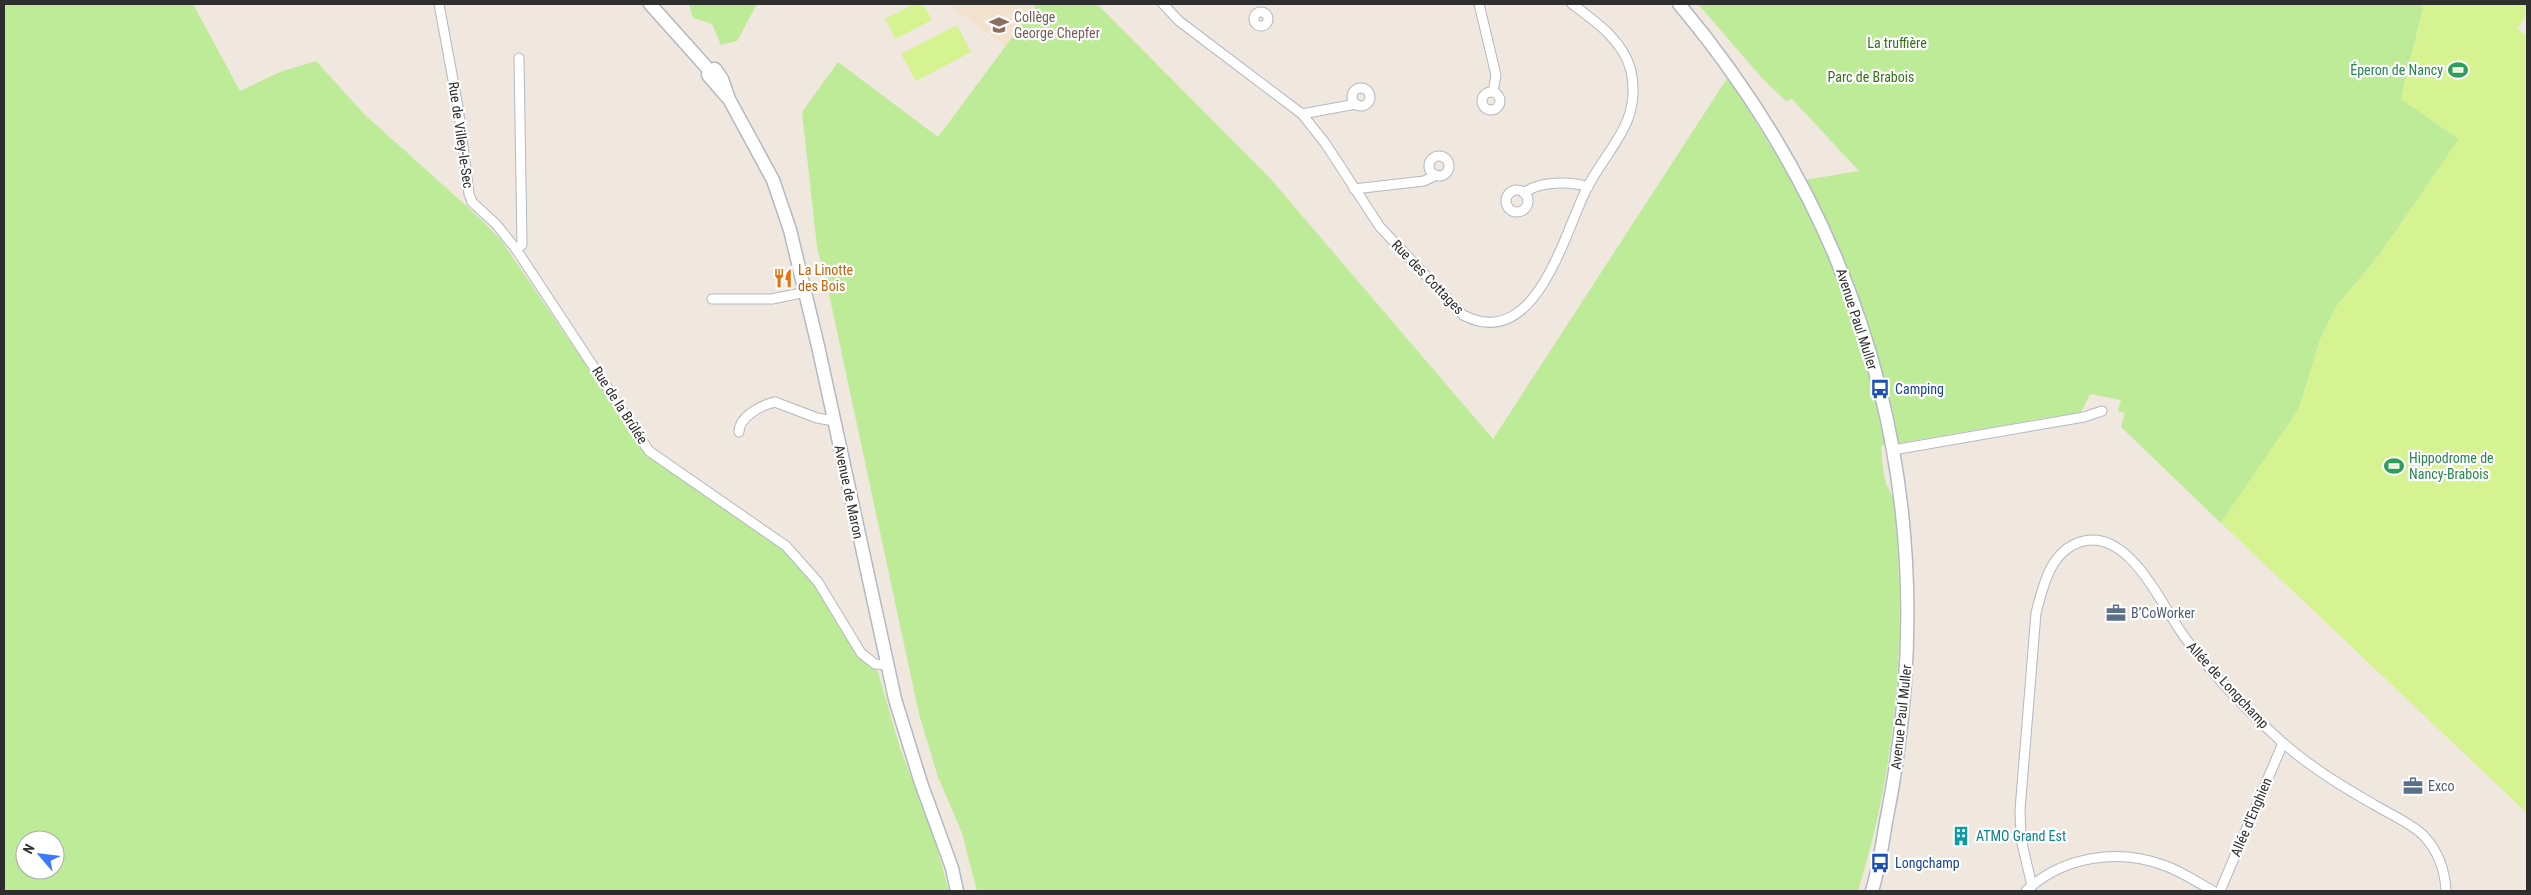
<svg xmlns="http://www.w3.org/2000/svg" width="2531" height="895" viewBox="0 0 2531 895" font-family="'Roboto Condensed',sans-serif">
<style>
.education{fill:#f3e2ce}
.green{fill:#beeb97;fill-rule:evenodd}
.pitch{fill:#d6f392}
.lines{fill:none;stroke-linecap:round;stroke-linejoin:round}
.street-casing{stroke:#b3b8c2;stroke-width:11}
.secondary-casing{stroke:#b3b8c2;stroke-width:15}
.street{stroke:#fff;stroke-width:9}
.secondary{stroke:#fff;stroke-width:12}
.labels{text-anchor:middle;stroke-width:4.5;stroke-linejoin:round;paint-order:stroke}
.education-label{font-size:14px;fill:#785e54;stroke:#fff;text-anchor:start}
.park-label{font-size:14px;fill:#347414;stroke:#fff}
.leisure-label{font-size:14px;fill:#27864d;stroke:#fff;text-anchor:end}
.street-label{font-size:14px;fill:#2e2e2e;stroke:#fff}
.food-label{font-size:14px;fill:#c56008;stroke:#fff;text-anchor:start}
.transit-label{font-size:14px;fill:#164399;stroke:#fff;text-anchor:start}
.service-label{font-size:14px;fill:#4e5e75;stroke:#fff;text-anchor:start}
.culture-label{font-size:14px;fill:#0d838f;stroke:#fff;text-anchor:start}
</style>
<rect width="100%" height="100%" fill="#f0e7df"/>
<path class="education" d="M948,4H1037L1005,46Z"/>
<g class="green">
<path d="M4,4H193L240,91L280,72L316,61L364,114L483,221L501,240L645,452L782,548L808,574L855,649L878,672L900,748L934,837L949,891H4ZM25,840H55V870H25Z"/>
<path d="M689,4H757L737,41L721,45L712,24L693,18Z"/>
<path d="M1037,4H1097L1268,176L1493,439L1728,77L1793,182L1859,171L1792,99L1786,101L1763,79L1698,4H2424L2401,99L2459,139L2380,254L2336,307L2320,340L2299,409L2221,523L2121,427L2125,413L2118,411L2121,400L2090,394L2081,412L1881,446C1882,459 1883,472 1886,484C1889,491 1894,497 1894,505C1907,636 1897,765 1858,891H977L962,833L938,777L919,714L829,294L817,247L802,112L838,62L938,137Z"/>
</g>
<g class="pitch">
<path d="M914,4H923L932,20L895,39L885,19Z"/>
<path d="M2424,4H2527V14L2517,29L2527,36V813L2221,523L2299,409L2320,340L2336,307L2380,254L2459,139L2401,99Z"/>
<path d="M957,25L971,52L916,81L901,54Z"/>
</g>
<g class="lines">
<defs>
<g id="street">
<path d="M439,4L458,107L469,194L472,202L496,224L516,249L649,451L786,546L818,582L861,653L875,664L887,665"/>
<path d="M1163,4L1179,21L1302,114L1325,143L1380,227L1463,315C1536,353 1564,233 1587,188C1608,147 1642,123 1631,71C1624,41 1595,21 1572,4"/>
<path d="M1479,4L1496,75L1493,92"/>
<circle cx="1261" cy="19" r="7"/>
<circle cx="1361" cy="97" r="9"/>
<circle cx="1491" cy="101" r="9"/>
<path d="M1302,114L1356,104"/>
<circle cx="1439" cy="166" r="10"/>
<path d="M1354,189L1424,181L1436,175"/>
<circle cx="1517" cy="201" r="11"/>
<path d="M1524,193C1539,181 1570,181 1588,187"/>
<path d="M516,249L522,245L519,58"/>
<path d="M712,299H772L806,292"/>
<path d="M739,432C739,417 761,405 775,402L817,418L834,421"/>
<path d="M1893,450L2084,417L2102,411"/>
<path d="M2032,886L2021,839L2020,810L2036,613C2043,586 2050,552 2080,542C2131,526 2163,611 2189,643C2217,679 2248,712 2282,742C2309,766 2341,786 2373,804C2389,814 2410,822 2424,836C2438,851 2445,871 2446,891"/>
<path d="M2026,891C2063,856 2118,848 2166,866C2182,872 2197,882 2213,891"/>
<path d="M2220,891L2283,743"/>
</g>
<g id="secondary">
<path d="M650,4L709,70L715,69L722,79L729,99L773,180L790,230L818,346L895,699L921,783L952,868L957,891"/>
<path d="M1679,4C1877,241 1947,519 1886,822C1882,845 1879,868 1872,891"/>
<path d="M709,70L708,75L727,97"/>
</g>
</defs>
<use href="#street" class="street-casing"/>
<use href="#secondary" class="secondary-casing"/>
<use href="#street" class="street"/>
<use href="#secondary" class="secondary"/>
</g>
<defs>
<symbol id="school-bare" viewBox="-9 -9 18 18"><path d="M0-5L7-2L0 1L-7-2ZM-4 1L0 2.5L4 1V4Q0 6-4 4Z" fill="#8d6e63" stroke="#fff" stroke-width="2.5" paint-order="stroke"/></symbol>
<symbol id="stadium-bare" viewBox="-9 -9 18 18"><path d="M0-5a6.5 5 0 1 0 0 10a6.5 5 0 1 0 0-10ZM-3.5-1.8h7v3.6h-7Z" fill="#2e9e5b" stroke="#fff" stroke-width="2.5" paint-order="stroke"/></symbol>
<symbol id="restaurant-bare" viewBox="-9 -9 18 18"><path d="M-5-6h1v4h1v-4h1v4h1v-4h1v5L-1.5 .5V6h-2V.5L-5-1ZM5-6V6H3V1.5H1.5Q1.5-4 5-6Z" fill="#e8710a" stroke="#fff" stroke-width="2.5" paint-order="stroke"/></symbol>
<symbol id="bus-bare" viewBox="-9 -9 18 18"><path d="M-5-6H5V4H4V6H2V4H-2V6H-4V4H-5ZM-3.5-4V0h7V-4ZM-3.5 1.2v1.5H-2V1.2ZM2 1.2v1.5H3.5V1.2Z" fill="#1a4fb4" stroke="#fff" stroke-width="2.5" paint-order="stroke"/></symbol>
<symbol id="office-bare" viewBox="-9 -9 18 18"><path d="M-6-3h4V-5.5h4V-3h4V5H-6ZM-1-4.5V-3h2v-1.5ZM-6 0V1H6V0Z" fill="#5c6f8a" stroke="#fff" stroke-width="2.5" paint-order="stroke"/></symbol>
<symbol id="building-bare" viewBox="-9 -9 18 18"><path d="M-4-6H4V6H1V3H-1V6H-4ZM-2.5-4.3h1.7v1.8h-1.7ZM.8-4.3h1.7v1.8H.8ZM-2.5-1h1.7V.8h-1.7ZM.8-1h1.7V.8H.8Z" fill="#0f9aa8" stroke="#fff" stroke-width="2.5" paint-order="stroke"/></symbol>
</defs>
<g fill-rule="evenodd">
<use href="#school-bare" x="985" y="11" width="28" height="28"/>
<use href="#stadium-bare" x="2444" y="56" width="28" height="28"/>
<use href="#restaurant-bare" x="769" y="264" width="28" height="28"/>
<use href="#bus-bare" x="1866" y="375" width="28" height="28"/>
<use href="#stadium-bare" x="2380" y="452" width="28" height="28"/>
<use href="#office-bare" x="2102" y="599" width="28" height="28"/>
<use href="#office-bare" x="2399" y="772" width="28" height="28"/>
<use href="#building-bare" x="1947" y="822" width="28" height="28"/>
<use href="#bus-bare" x="1866" y="849" width="28" height="28"/>
</g>
<g class="labels">
<g class="education-label">
<text x="1014" y="22">Collège<tspan x="1014" dy="16">George Chepfer</tspan></text>
</g>
<g class="park-label">
<text x="1897" y="48">La truffière</text>
<text x="1871" y="82">Parc de Brabois</text>
</g>
<g class="leisure-label">
<text x="2443" y="75">Éperon de Nancy</text>
<text x="2409" y="463" text-anchor="start">Hippodrome de<tspan x="2409" dy="16">Nancy-Brabois</tspan></text>
</g>
<g class="street-label">
<text transform="translate(461 135) rotate(82)" y="5">Rue de Villey-le-Sec</text>
<text transform="translate(1428 277) rotate(46)" y="5">Rue des Cottages</text>
<text transform="translate(1857 319) rotate(72)" y="5">Avenue Paul Muller</text>
<text transform="translate(620 405) rotate(57)" y="5">Rue de la Brûlée</text>
<text transform="translate(849 492) rotate(78)" y="5">Avenue de Maron</text>
<text transform="translate(2228 685) rotate(47)" y="5">Allée de Longchamp</text>
<text transform="translate(1901 717) rotate(-84)" y="5">Avenue Paul Muller</text>
<text transform="translate(2251 817) rotate(-67)" y="5">Allée d'Enghien</text>
</g>
<g class="food-label">
<text x="798" y="275">La Linotte<tspan x="798" dy="16">des Bois</tspan></text>
</g>
<g class="transit-label">
<text x="1895" y="394">Camping</text>
<text x="1895" y="868">Longchamp</text>
</g>
<g class="service-label">
<text x="2131" y="618">B’CoWorker</text>
<text x="2428" y="791">Exco</text>
</g>
<g class="culture-label">
<text x="1976" y="841">ATMO Grand Est</text>
</g>
</g>
<rect width="2531" height="895" fill="none" stroke="#2e2e2e" stroke-width="10"/>
<g transform="translate(40 855) rotate(298)"><circle r="24" fill="#ffffff" stroke="#ababab"/>
<path d="M0-4L9 19L0 12L-9 19Z" fill="#3d79ff"/>
<text y="-8" font-size="14" font-weight="bold" text-anchor="middle" fill="#2e2e2e">N</text>
</g>
</svg>
